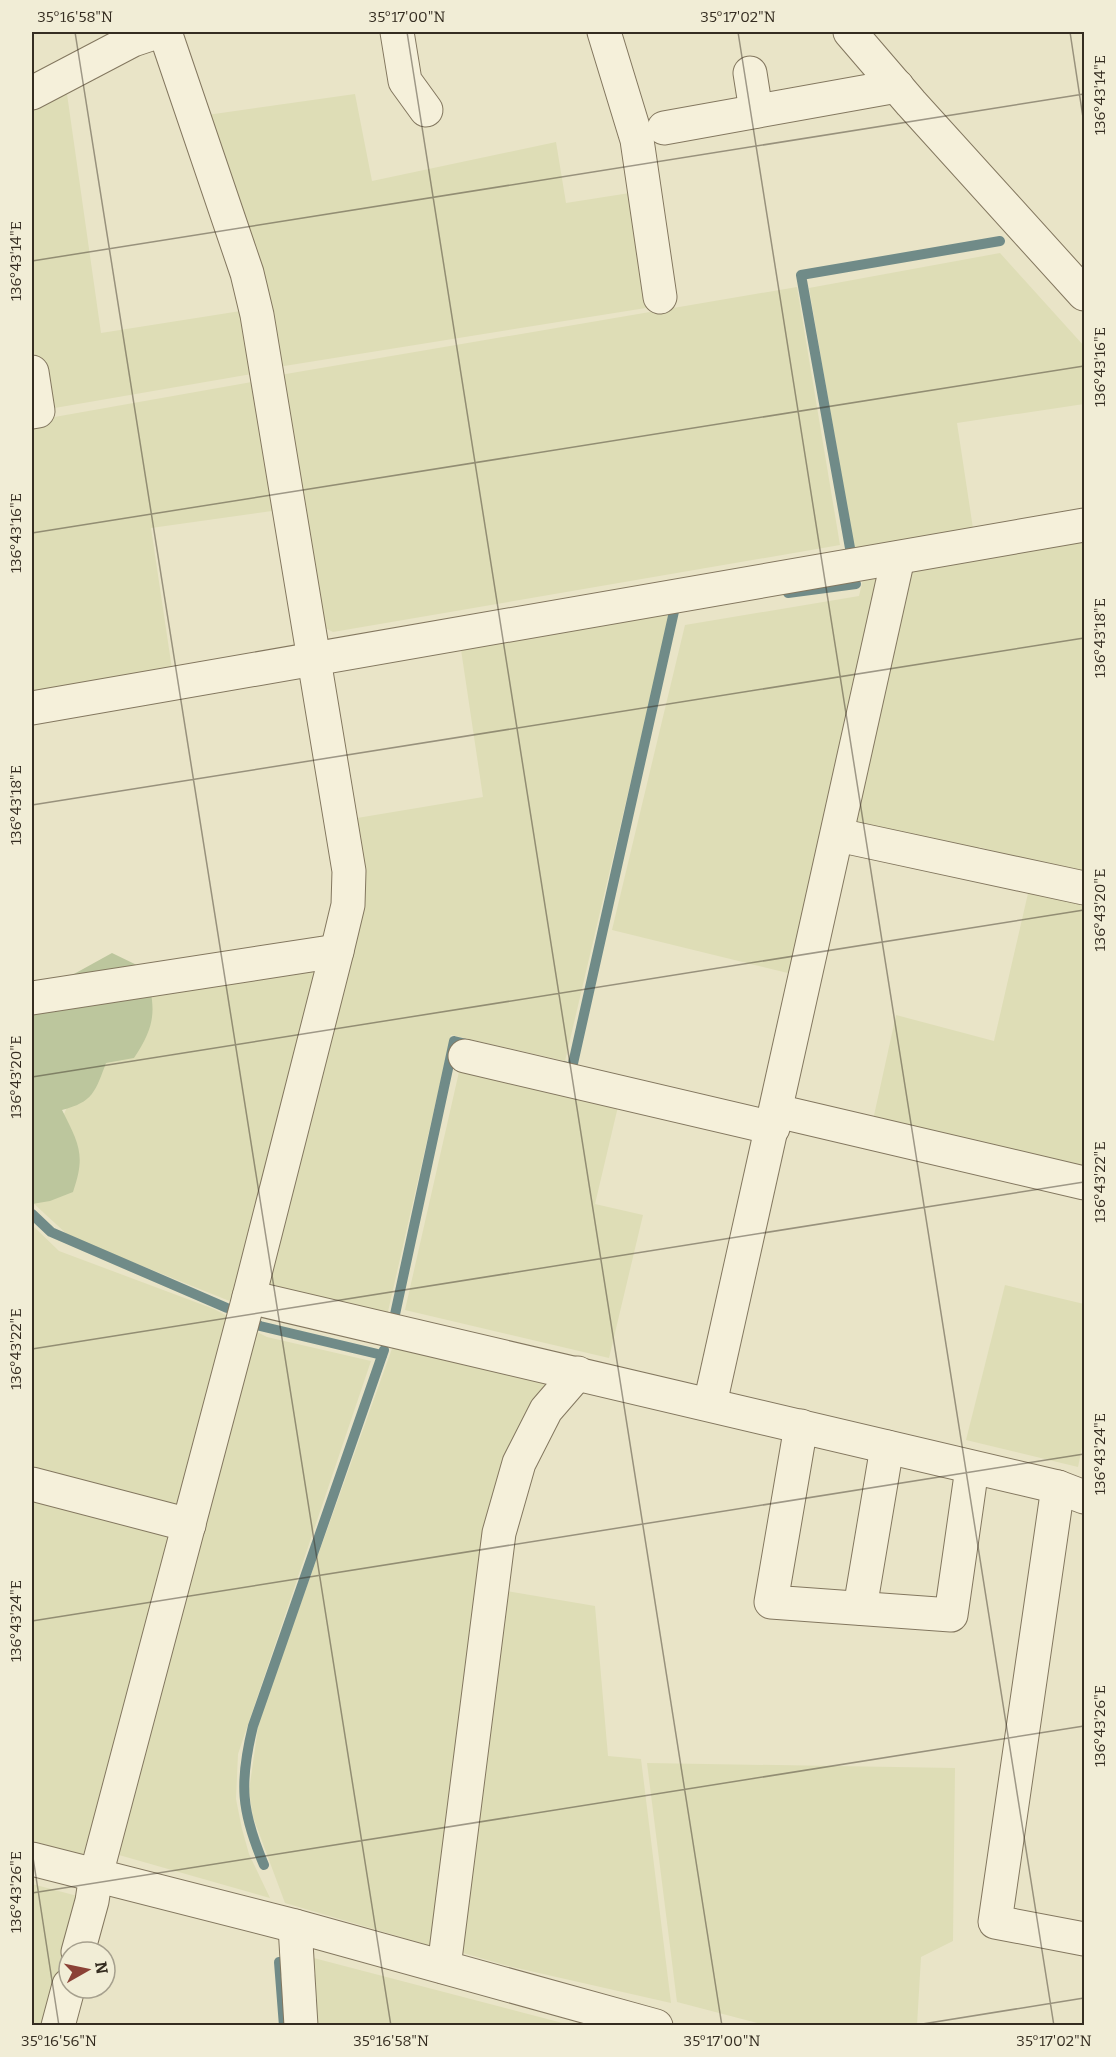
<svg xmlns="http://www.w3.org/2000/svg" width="1116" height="2057" viewBox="0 0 1116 2057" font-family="Bitter,serif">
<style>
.farmland{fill:#deddb6}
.green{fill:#bcc69d}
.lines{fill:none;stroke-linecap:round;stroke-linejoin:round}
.stream{stroke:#708b88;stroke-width:10}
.minor-casing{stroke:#83775f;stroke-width:35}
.minor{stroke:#f5f0da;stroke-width:33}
.ticks{fill:none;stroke:#352d21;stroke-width:1.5;stroke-opacity:0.45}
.neatline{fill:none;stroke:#352d21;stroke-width:2}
.ticks-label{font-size:15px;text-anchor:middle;fill:#352d21}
</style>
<rect width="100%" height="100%" fill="#e9e4c7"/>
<g class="farmland">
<path d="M66,87L101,333L247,310L257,373L43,410L32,337V106Z"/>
<path d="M355,94L372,181L556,142L566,203L636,192L652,307L278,367L207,115Z"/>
<path d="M1000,253L1084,346V404L957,423L974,535L855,555L809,288Z"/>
<path d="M797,287L840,545L333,632L325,628L280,375Z"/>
<path d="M258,381L279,510L151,528L172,669L32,694V421Z"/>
<path d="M1084,536V875L979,847L974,853L857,825L852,808L900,583L913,568Z"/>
<path d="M879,572L796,975L612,930L685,625L859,596L864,575Z"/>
<path d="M672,606L565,1061L451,1035L387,1316L267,1290L351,819L483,797L460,643Z"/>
<path d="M1029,889L1084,904V1175L873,1120L896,1015L994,1041Z"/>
<path d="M326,955L237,1304L70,1237L32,1202V1190L116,991Z"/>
<path d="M461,1063L620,1098L595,1204L643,1215L609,1358L405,1310Z"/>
<path d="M32,1225L59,1251L214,1309L233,1319L181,1507L32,1475Z"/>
<path d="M1005,1285L1084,1304V1438L1078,1467L966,1440Z"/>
<path d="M251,1329L267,1337L371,1361L238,1754L236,1799L242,1829L249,1854L270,1898L119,1855L126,1826L122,1811Z"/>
<path d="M394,1343L567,1379L521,1453L441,1940L428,1945L285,1903L253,1817L249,1791L259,1720Z"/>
<path d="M32,1493L170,1529L173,1552L105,1812L92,1826L83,1855L32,1841Z"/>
<path d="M495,1589L595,1606L608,1756L641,1759L671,2003L508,1966L463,1953L454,1947Z"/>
<path d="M647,1763L955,1768L953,1941L921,1957L917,2025H765L677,2002Z"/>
<path d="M32,1884L85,1898L60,1971L49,2021L45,2025H32Z"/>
<path d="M306,1956L570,2025H310Z"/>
</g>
<path class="green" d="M112,953L145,969C156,1007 157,1024 134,1058L106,1063C95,1092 93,1102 62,1110C79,1144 86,1155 73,1192L50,1201L32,1204V1007L53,1009L74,974Z"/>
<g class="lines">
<g class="stream">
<path d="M850,548L801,275L1000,241"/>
<path d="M788,593L856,584"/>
<path d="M562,1066L572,1068L675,607L683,606"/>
<path d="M32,1214L51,1232L227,1308"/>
<path d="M394,1319L454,1041L471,1045"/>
<path d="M252,1321L260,1326L382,1355"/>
<path d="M264,1865C241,1811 239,1783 253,1726L384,1350"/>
<path d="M279,1962L284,2026"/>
</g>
<defs>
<g id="minor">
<path d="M397,32L405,81L426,110"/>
<path d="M604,32L637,140L660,297"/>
<path d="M850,32L911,103L1084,294"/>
<path d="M750,73L756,111"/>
<path d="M32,93L133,40L157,32"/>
<path d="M664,128L897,86"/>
<path d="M32,372L38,411L32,412"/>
<path d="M32,708L1084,525"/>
<path d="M838,835L1084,888"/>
<path d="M32,998L337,951"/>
<path d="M465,1056L773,1128"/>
<path d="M777,1111L1084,1183"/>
<path d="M249,1297L1058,1487L1084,1497"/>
<path d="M710,1404L898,558"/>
<path d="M801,1426L771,1602L951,1615L972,1468"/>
<path d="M32,1484L189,1525"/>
<path d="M1058,1487L995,1922L1084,1939"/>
<path d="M860,1608L887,1447"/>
<path d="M32,1859L295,1926L656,2026"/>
<path d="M295,1926L301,2026"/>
<path d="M78,1952L92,1901L96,1875L249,1297L337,951L348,905L349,871L257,315L247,273L165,32"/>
<path d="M444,1967L499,1533L519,1463L546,1410L578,1373"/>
<path d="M58,2026L69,1985"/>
</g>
</defs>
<use href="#minor" class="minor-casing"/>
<use href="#minor" class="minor"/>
</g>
<path class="ticks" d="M75,32L391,2026M407,32L722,2026M738,32L1054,2026M1070,32L1084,124M32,261L1084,94M32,533L1084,366M32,805L1084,638M32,1077L1084,910M32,1349L1084,1182M32,1621L1084,1454M32,1851L59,2026M32,1893L1084,1726M910,2026L1084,1998"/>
<rect width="1116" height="2057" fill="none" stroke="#f1edd6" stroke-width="66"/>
<g transform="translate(87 1970) rotate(81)"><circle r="28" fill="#f1edd6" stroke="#a6a08e" stroke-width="1.5"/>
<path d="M0-4.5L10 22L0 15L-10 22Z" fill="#8b4136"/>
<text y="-9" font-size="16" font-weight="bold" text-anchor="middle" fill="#352d21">N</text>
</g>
<rect x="33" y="33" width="1050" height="1991" class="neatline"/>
<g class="ticks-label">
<text x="75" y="22">35°16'58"N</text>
<text x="407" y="22">35°17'00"N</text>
<text x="738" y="22">35°17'02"N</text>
<text transform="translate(1100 95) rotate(-90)" y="5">136°43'14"E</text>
<text transform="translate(16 261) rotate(-90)" y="5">136°43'14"E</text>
<text transform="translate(1100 367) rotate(-90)" y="5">136°43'16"E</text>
<text transform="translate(16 533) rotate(-90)" y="5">136°43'16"E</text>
<text transform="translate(1100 638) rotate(-90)" y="5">136°43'18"E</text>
<text transform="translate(16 805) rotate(-90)" y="5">136°43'18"E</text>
<text transform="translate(1100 910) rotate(-90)" y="5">136°43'20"E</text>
<text transform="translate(16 1077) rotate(-90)" y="5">136°43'20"E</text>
<text transform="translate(1100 1182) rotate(-90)" y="5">136°43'22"E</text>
<text transform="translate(16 1349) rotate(-90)" y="5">136°43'22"E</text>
<text transform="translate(1100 1454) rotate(-90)" y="5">136°43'24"E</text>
<text transform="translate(16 1621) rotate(-90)" y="5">136°43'24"E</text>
<text transform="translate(1100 1726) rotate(-90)" y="5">136°43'26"E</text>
<text transform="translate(16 1892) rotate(-90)" y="5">136°43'26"E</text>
<text x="59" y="2046">35°16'56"N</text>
<text x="391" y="2046">35°16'58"N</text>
<text x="722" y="2046">35°17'00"N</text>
<text x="1054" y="2046">35°17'02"N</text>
</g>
</svg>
